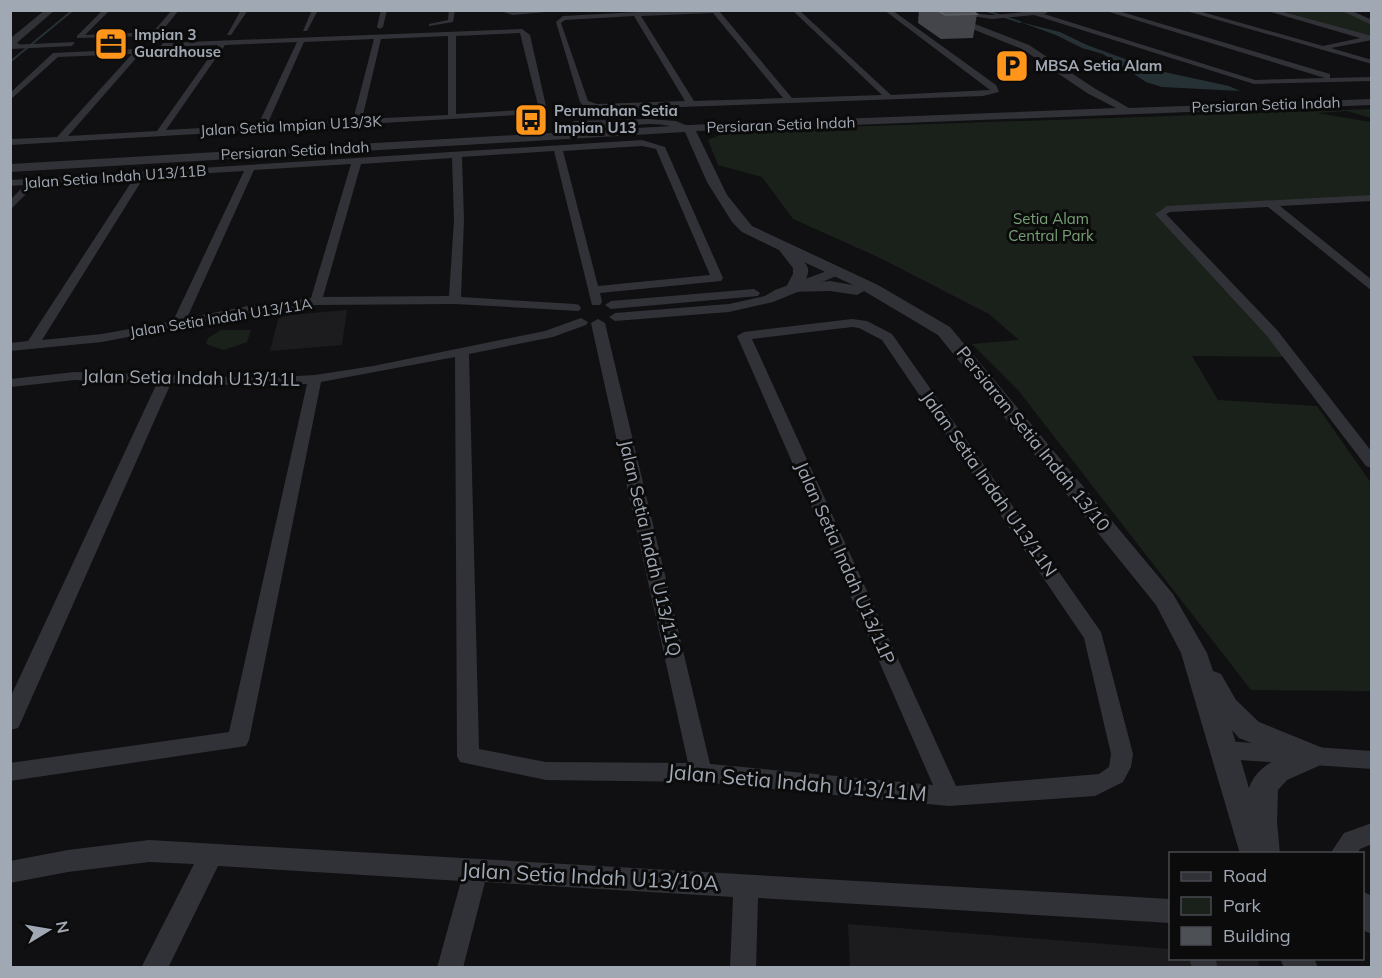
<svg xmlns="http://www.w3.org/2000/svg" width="1382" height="978" viewBox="0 0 1382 978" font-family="Mulish,sans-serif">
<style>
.built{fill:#1c1c1f}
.green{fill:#1a211a}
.water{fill:#263136}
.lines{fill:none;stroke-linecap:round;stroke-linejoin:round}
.stream{stroke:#263136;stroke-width:2}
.minor{fill:#313237;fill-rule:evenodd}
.tertiary{fill:#313237;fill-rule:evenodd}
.wall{fill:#43454a}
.building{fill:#4d5055;stroke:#5a5e64;stroke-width:1.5}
.labels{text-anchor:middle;stroke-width:6;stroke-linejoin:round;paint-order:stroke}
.far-poi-label{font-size:15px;font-weight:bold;fill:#a0a8b4;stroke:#0b0b0c;text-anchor:start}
.far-street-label{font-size:15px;fill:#a0a8b4;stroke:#0b0b0c}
.far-park-label{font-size:15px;fill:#78a075;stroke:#0b0b0c}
.street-label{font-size:18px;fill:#a0a8b4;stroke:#0b0b0c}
.near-street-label{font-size:21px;fill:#a0a8b4;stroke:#0b0b0c}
</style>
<rect width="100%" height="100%" fill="#101012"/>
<g class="built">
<path d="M347,310L342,345L270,351L279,316Z"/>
<path d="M848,924L1170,949V958L1257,959L1260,967H850Z"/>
</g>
<g class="green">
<path d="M1274,11H1343L1371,23V37Z"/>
<path d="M1371,109V118L1347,111L1317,113L1371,122V196L1165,208L1158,212L1289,357L1192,356L1218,400L1317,406L1371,483V691L1251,690L1018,390L972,344L1019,340L989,314L878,257L793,219L762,177L718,165L708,140L729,131Z"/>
<path d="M221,330H251L247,342L224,350L206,344L208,338Z"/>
</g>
<path class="water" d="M1020,22L1060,32L1087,45L1155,70L1229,86L1240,91L1162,87L1146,82L1103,54L1082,48L1056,35Z"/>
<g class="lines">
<g class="stream">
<path d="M984,10L1020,22"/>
<path d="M10,62L73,10"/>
</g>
<g class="minor">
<path d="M103,10H110L85,35L153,32L172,10H179L154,41H148L150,36L77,38V36Z"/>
<path d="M241,10H248L231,35H227Z"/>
<path d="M312,10H318L307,31H303Z"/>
<path d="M381,10H387L383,27L380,29L377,27Z"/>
<path d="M449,10H455L453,22L429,26V24L448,20Z"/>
<path d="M497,10H567L513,15Z"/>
<path d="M676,10H735L720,12L792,98L882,95L792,10H799L891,95L990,90L884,10H892L996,85L999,92L983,96L597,110L585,108L580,102L556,22L563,16ZM713,13L783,98L694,101L641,16ZM634,16L685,101L597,104L588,101L561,23L565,20Z"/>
<path d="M1047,10V13L1044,14L1255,80L1325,78L1103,10H1115L1330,74V78L1372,77V81L1254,84L1034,15L992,19L957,14L960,12L992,15Z"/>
<path d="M1183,10H1195L1323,46L1360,38L1264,10H1276L1372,36V40L1331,48L1372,60V64Z"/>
<path d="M1340,10H1350L1372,20V25Z"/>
<path d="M522,29L530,35L546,106L534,114L10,145V139L57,137L132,54L58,57L10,100V93L53,53L136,49L141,46L145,48L68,136L157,131L218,45L160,47L163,43ZM520,33L538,105L522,110L456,114V36ZM448,36V115L362,119L381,39ZM374,39L353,120L267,125L304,42ZM297,42L258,125L166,130L225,45Z"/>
<path d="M75,42L72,46L10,49V45Z"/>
<path d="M648,119L676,121L693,128L689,131C676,127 664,124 651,124C632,124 584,133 570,124L574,121Z"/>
<path d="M642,140L665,147L723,278L721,281L600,293L602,302L600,305H592L554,151L462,157L464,220L461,297L575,304L579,305L581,308L579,311L455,304L316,305L248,314L102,342L10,351V343L28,341L134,178L36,184L10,210V200L25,185L10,186V180ZM642,146L656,149L710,275L598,286L563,151ZM452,158L454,220L449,296L323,297L361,164ZM351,164L311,298L248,306L187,318L254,170ZM244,171L173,321L102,334L42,340L144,177Z"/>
<path d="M1372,195V201L1280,206L1372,280V291L1268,207L1170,212L1166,214L1277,330L1372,452V468L1366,466L1267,336L1155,214L1167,206Z"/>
<path d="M835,268L841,272L839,275L773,302L729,312L615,321L609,317L615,313L729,304L765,296L775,290Z"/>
<path d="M754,289L760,293L758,296L611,309L605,305L611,301Z"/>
<path d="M581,318L588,322L586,325L553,337L469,354L479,749L546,762L688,763L591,323L598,319L605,323L710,764L933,785L737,336L744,332L852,319L867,321L892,334L1101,632L1133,754L1131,767L1123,782L1095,796L949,806L701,782L546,780L460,762L457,756L455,357L321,382L249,740L246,746L10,781V763L229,732L307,384L261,386L171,383L21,722L18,728L10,730V698L157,383L75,380L10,387V379L75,372L261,378L315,375L373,366L545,331ZM852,327L859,328L882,340L1084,638L1111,754L1109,767L1099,774L956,786L752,339Z"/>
<path d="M1225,741L1372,751V769L1225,759L1217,756L1214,750L1217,744Z"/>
<path d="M1372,823V844L1360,849L1357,854H1330L1344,833Z"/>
<path d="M149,840L1170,899V923L758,898L756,968H730L733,897L485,882L463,968H437L461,881L218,866L168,968H141L194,864L149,862L68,872L10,883V861L68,850Z"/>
<path d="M1362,891L1372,896V934L1362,930Z"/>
<path d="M1189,958H1215L1218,968H1192Z"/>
</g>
<g class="tertiary">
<path d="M45,10H55L19,41L17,43L23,46L21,48L10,47L12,37Z"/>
<path d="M926,10H939L1029,45L1094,88L1129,108L1372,99V105L696,131L727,195L752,226L878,285L950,327L1173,594L1207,653L1213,671L1221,674L1236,700L1259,722L1323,748L1327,756L1323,764L1287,780L1278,790L1277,822L1280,854H1240L1181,653L1156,605L938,335L864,291L857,295L830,291L787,292L785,289L793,274V268L779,250L742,232L732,222L707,182L685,132L10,172V164L689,125L1116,108L1087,93L1022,49ZM804,262L853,285L830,281L804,283C808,275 811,269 804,262ZM1232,730L1239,738L1284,756C1268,763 1255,771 1249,788Z"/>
<path d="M1280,958H1314L1318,968H1284Z"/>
</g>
</g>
<path class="wall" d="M919,10H971L977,14L973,38L941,39L918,23Z"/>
<path class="building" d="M937,10H971L977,14L945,15Z"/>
<defs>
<symbol id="office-square" viewBox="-11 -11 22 22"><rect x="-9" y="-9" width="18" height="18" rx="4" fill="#ff951a" stroke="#0b0b0c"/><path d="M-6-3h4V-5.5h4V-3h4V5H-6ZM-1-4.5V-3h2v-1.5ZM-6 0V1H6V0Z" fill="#111"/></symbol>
<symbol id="parking-square" viewBox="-11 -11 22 22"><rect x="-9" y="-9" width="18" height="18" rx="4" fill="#ff951a" stroke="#0b0b0c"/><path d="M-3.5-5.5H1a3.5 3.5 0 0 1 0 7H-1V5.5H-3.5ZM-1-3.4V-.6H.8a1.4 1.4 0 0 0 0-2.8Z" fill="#111"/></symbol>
<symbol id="bus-square" viewBox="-11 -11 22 22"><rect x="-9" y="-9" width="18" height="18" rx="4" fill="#ff951a" stroke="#0b0b0c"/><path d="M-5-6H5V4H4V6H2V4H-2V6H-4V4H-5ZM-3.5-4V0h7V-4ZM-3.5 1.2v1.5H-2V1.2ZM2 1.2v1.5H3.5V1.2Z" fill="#111"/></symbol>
</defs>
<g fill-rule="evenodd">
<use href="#office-square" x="92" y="25" width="38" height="38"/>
<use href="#parking-square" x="993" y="47" width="38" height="38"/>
<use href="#bus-square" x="512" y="101" width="38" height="38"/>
</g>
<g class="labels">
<g class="far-poi-label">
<text x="134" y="40">Impian 3<tspan x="134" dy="17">Guardhouse</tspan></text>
<text x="1035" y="71">MBSA Setia Alam</text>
<text x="554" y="116">Perumahan Setia<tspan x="554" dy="17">Impian U13</tspan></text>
</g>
<g class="far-street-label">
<text transform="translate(1266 105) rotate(-2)" y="5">Persiaran Setia Indah</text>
<text transform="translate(781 125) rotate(-2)" y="5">Persiaran Setia Indah</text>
<text transform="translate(291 126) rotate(-3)" y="5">Jalan Setia Impian U13/3K</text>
<text transform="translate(295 151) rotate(-3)" y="5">Persiaran Setia Indah</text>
<text transform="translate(115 177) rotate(-4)" y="5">Jalan Setia Indah U13/11B</text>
<text transform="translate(221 318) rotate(-9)" y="5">Jalan Setia Indah U13/11A</text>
</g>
<g class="far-park-label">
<text x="1051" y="224">Setia Alam<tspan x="1051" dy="17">Central Park</tspan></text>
</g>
<g class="street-label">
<text transform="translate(191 378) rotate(1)" y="6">Jalan Setia Indah U13/11L</text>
<text transform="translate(1033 439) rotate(51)" y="6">Persiaran Setia Indah 13/10</text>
<text transform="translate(989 484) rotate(55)" y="6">Jalan Setia Indah U13/11N</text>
<text transform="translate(650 548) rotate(77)" y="6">Jalan Setia Indah U13/11Q</text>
<text transform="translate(845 563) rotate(66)" y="6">Jalan Setia Indah U13/11P</text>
</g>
<g class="near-street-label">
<text transform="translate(797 783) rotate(5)" y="7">Jalan Setia Indah U13/11M</text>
<text transform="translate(590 877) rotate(3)" y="7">Jalan Setia Indah U13/10A</text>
</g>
</g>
<rect width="1382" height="978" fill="none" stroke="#a0a8b4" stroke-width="24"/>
<rect x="1169" y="852" width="195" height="108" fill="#0b0b0c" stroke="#474a4f" stroke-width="1.5"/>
<rect x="1181" y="872" width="30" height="9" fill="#313237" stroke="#474a4f" stroke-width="1.5"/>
<text x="1223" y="882" font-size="18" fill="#a0a8b4">Road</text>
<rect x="1181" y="897" width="30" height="18" fill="#1a211a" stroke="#474a4f" stroke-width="1.5"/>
<text x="1223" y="912" font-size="18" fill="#a0a8b4">Park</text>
<rect x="1181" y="927" width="30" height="18" fill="#4d5055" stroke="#474a4f" stroke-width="1.5"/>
<text x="1223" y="942" font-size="18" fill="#a0a8b4">Building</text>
<g transform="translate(48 930) rotate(79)" stroke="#0b0b0c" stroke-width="4.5" paint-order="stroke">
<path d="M0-4.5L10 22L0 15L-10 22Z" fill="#a0a8b4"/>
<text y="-9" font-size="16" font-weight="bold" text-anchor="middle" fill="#a0a8b4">N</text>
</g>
</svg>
